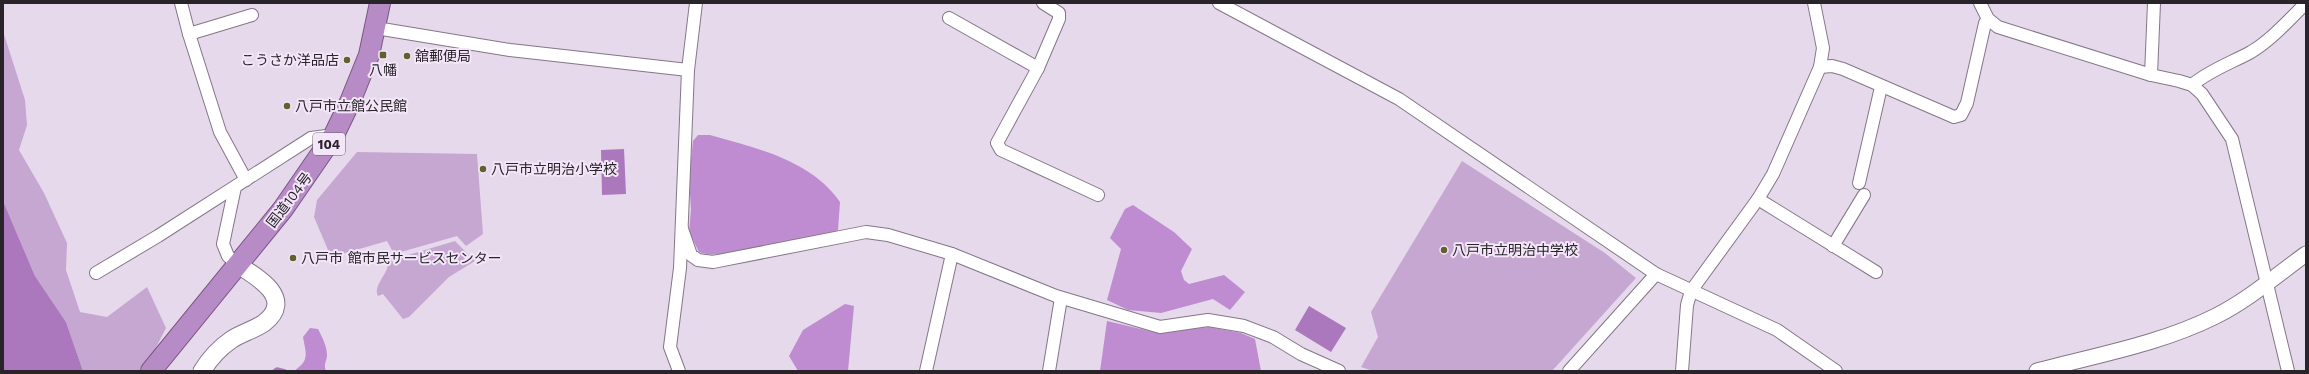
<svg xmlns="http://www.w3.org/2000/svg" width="2309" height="374" viewBox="0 0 2309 374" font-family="'Work Sans','Noto Sans JP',sans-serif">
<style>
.green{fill:#c6a7d1}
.forest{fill:#bf8cd1}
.water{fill:#ab78bd}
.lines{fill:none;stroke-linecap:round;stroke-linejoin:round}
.stream{stroke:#ab78bd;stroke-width:3.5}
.minor-casing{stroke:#837787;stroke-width:14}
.tertiary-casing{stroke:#837787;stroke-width:17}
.secondary-casing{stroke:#837787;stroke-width:19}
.trunk-casing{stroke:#7a5586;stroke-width:22}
.minor{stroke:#fff;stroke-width:12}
.tertiary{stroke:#fff;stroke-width:15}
.secondary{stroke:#fff;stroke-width:17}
.trunk{stroke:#b78cc6;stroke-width:20}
.poi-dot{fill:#62602c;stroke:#f4e6f9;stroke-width:1.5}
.labels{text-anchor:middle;stroke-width:4;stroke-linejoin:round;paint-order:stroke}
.shield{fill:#f4e6f9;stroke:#665e68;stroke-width:1}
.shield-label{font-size:13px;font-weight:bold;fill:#29242a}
.poi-label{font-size:14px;fill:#29242a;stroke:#f4e6f9;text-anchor:start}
.street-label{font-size:14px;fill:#29242a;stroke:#f4e6f9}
</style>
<rect width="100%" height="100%" fill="#e7d9ec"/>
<g class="green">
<path d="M3,31L25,100L27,125L19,150L44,193L67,243L66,270L80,312L107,317L147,287L166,328L144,371H83L66,322L35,276L3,201Z"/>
<path d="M357,152L477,154L483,234L466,246L457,236L394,254L387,241L331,257L314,217L317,200Z"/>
<path d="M1462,161L1605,253L1636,278L1552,371H1373L1361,367L1378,337L1371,312Z"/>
<path d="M455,241L475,261L449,277L409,317L403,319L383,294L378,296C372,285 390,273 388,261Z"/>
</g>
<g class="forest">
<path d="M698,135H710C756,148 811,160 840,202L838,230L830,234C801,240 724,262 699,252L689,232L691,209L689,180L693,141Z"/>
<path d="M1133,205L1174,232L1192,249L1181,271L1184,280L1189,284L1224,275L1245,292L1230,310L1213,299L1161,313L1128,310L1107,300L1121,249L1110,238L1125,209Z"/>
<path d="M845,304L854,306L848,371H798L789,356L803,330Z"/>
<path d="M1107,321L1158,333L1209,327L1241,333L1255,339L1261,371H1100Z"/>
<path d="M310,328L318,329C322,337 327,346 327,355C327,361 323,364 326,371H294C310,360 306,354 303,337Z"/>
</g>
<g class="water">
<path d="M624,149L626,194L602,195L601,150Z"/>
<path d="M3,201L35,276L66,322L83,371H3Z"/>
<path d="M1309,306L1346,328L1331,352L1295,330Z"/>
</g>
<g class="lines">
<path class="stream" d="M274,371L277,369L285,371"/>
<defs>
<g id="minor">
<path d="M181,3L189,34L220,132L246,180"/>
<path d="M1043,3L1059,13V19L1038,68L997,143L1001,150L1098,195"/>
<path d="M1219,3L1399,99L1656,274L1777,330L1836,371"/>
<path d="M1980,3L1988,19L1998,27L2151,75L2179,81L2192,85L2202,94L2232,139L2288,371"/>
<path d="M949,18L1038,68"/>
<path d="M376,28L510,50L688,70"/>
<path d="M189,34L252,15"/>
<path d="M1820,67L1832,66L1843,69L1954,117L1961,115L1967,103L1985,23L1988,19"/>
<path d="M2151,75L2154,3"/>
<path d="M2192,85C2210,70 2231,63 2251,52C2271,40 2289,20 2306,3"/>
<path d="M1859,183L1881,87"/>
<path d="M235,187L223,244L228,256L238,265"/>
<path d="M1758,199L1876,272"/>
<path d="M682,229L691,255L698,260L713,262L866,232L888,235L952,254L1056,296L1160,327L1208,320L1244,326L1273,337L1301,354L1339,371"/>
<path d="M1833,246L1864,195"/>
<path d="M96,273L158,236L311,138L334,135"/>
<path d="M679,371L670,347L680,268L688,70L696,3"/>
<path d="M926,371L952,254"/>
<path d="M1049,371L1061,298"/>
<path d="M1569,371L1656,274"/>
<path d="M1682,371L1687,305L1691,291L1758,199L1773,174L1820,67L1823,48L1814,3"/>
</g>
<path id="tertiary" d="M2037,371C2097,355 2160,344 2216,316C2248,300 2277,275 2306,254"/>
<path id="secondary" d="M202,371C210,358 218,349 231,340C241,333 254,330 264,323C295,299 258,277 238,265"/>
<path id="trunk" d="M151,371L283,209L334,135L350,102L369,55L380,3"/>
</defs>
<use href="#minor" class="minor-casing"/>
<use href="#tertiary" class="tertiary-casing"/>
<use href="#secondary" class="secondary-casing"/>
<use href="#trunk" class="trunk-casing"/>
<use href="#minor" class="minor"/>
<use href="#tertiary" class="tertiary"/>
<use href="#secondary" class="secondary"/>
<use href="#trunk" class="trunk"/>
</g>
<g class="poi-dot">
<rect x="379" y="51" width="8" height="8" rx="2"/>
<circle cx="407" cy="56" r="4"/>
<circle cx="347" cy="60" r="4"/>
<circle cx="287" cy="106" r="4"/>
<circle cx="483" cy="169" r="4"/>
<circle cx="1444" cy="250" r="4"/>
<circle cx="293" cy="258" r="4"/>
</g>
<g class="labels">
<rect class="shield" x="313" y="133" width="32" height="22" rx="3"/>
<g class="shield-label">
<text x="329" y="149">104</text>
</g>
<g class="poi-label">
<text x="415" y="61">舘郵便局</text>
<text x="339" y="65" text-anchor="end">こうさか洋品店</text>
<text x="383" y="75" text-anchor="middle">八幡</text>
<text x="295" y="111">八戸市立館公民館</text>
<text x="491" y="174">八戸市立明治小学校</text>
<text x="1452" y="255">八戸市立明治中学校</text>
<text x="301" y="263">八戸市 館市民サービスセンター</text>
</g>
<g class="street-label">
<text transform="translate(289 200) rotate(-53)" y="5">国道104号</text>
</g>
</g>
<rect width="2309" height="374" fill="none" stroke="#29242a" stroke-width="8"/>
</svg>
